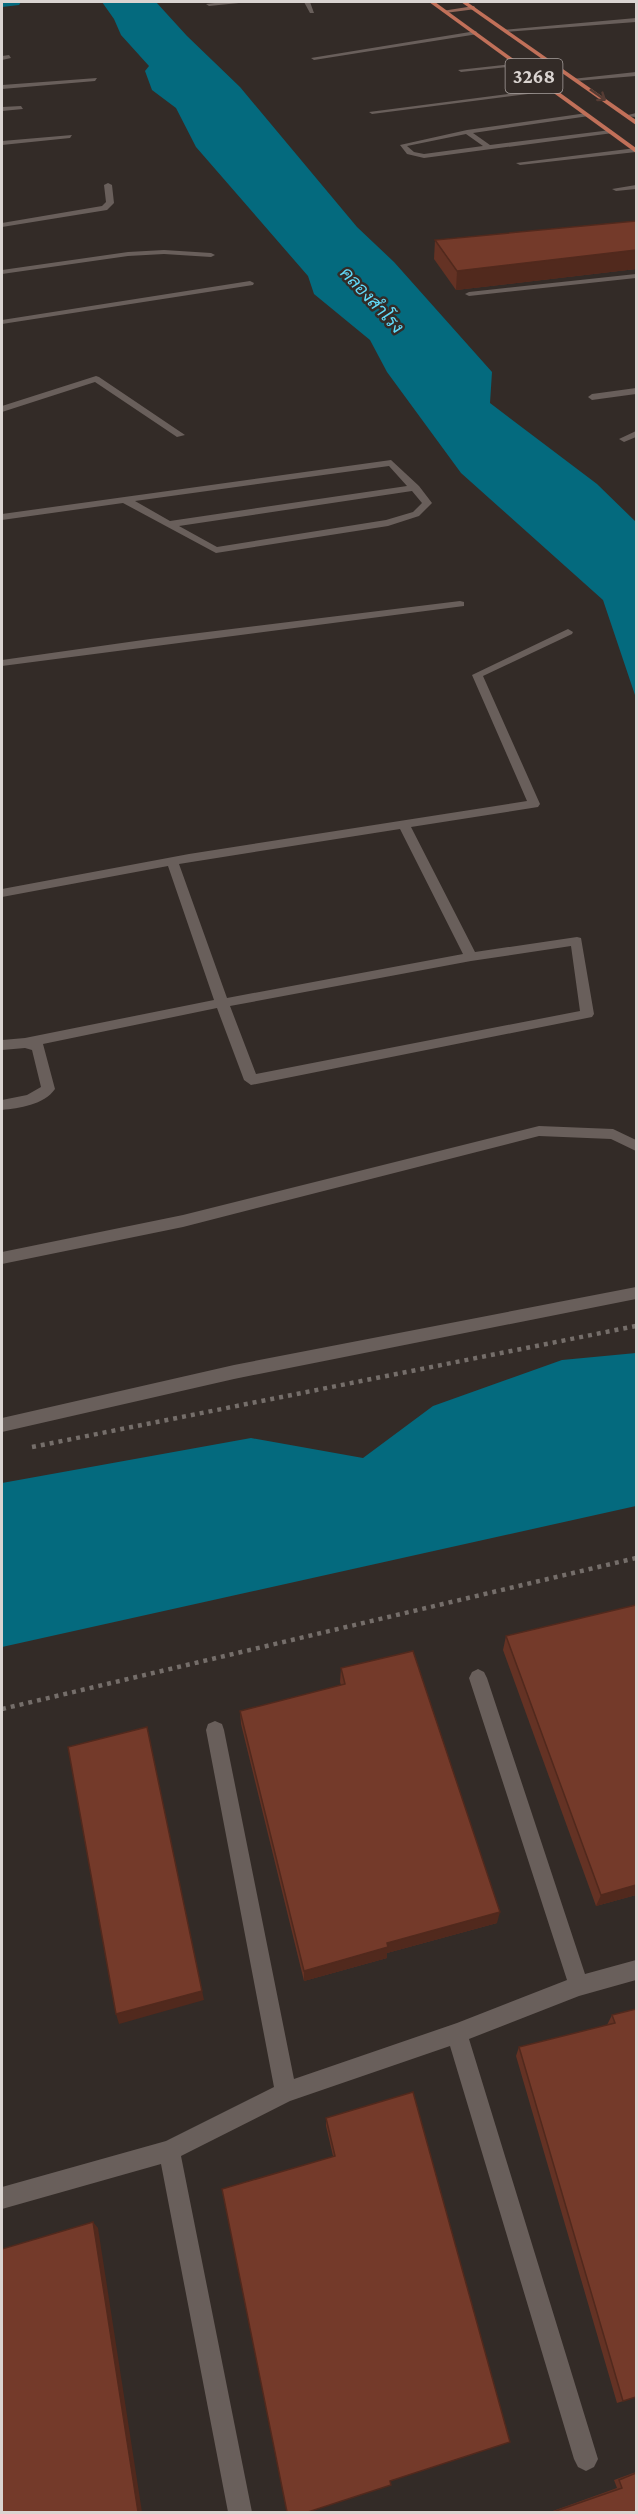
<svg xmlns="http://www.w3.org/2000/svg" width="638" height="2514" viewBox="0 0 638 2514" font-family="'Crimson Pro',Sarabun,serif">
<style>
.water{fill:#046a7e}
.lines{fill:none;stroke-linecap:round;stroke-linejoin:round}
.canal{fill:#046a7e;fill-rule:evenodd}
.path{stroke:#756e6a;stroke-width:4.5;stroke-dasharray:4 5;stroke-linecap:butt}
.service{fill:#695f5b;fill-rule:evenodd}
.minor{fill:#695f5b;fill-rule:evenodd}
.secondary{fill:#95685a;fill-rule:evenodd}
.primary{fill:#c17059;fill-rule:evenodd}
.wall{fill:#643224}
.shaded-wall{fill:#51291d}
.building{fill:#743a2a;stroke:#51291d;stroke-width:1.5}
.oneway{stroke:#563c34}
.labels{text-anchor:middle;stroke-width:5;stroke-linejoin:round;paint-order:stroke}
.far-water-label{font-size:18px;font-style:italic;fill:#62daf9;stroke:#332b27}
.shield{fill:#332b27;stroke:#a8a19e;stroke-width:1.5}
.shield-label{font-size:20px;font-weight:bold;fill:#dad4d1}
</style>
<rect width="100%" height="100%" fill="#332b27"/>
<g class="water">
<path d="M102,2H156L187,36L240,87L357,227L394,262L492,372L490,403L597,484L636,522V698L603,600L461,473L387,372L370,340L314,294L308,276L196,147L176,108L152,90L145,71L149,66L121,35L114,19Z"/>
<path d="M636,1353V1506L2,1647V1483L251,1438L363,1458L433,1406L562,1360Z"/>
</g>
<g class="lines">
<path class="canal" d="M2,2H21L19,5L2,7Z"/>
<g class="path">
<path d="M32,1447L636,1326"/>
<path d="M2,1709L636,1558"/>
</g>
<g class="service">
<path d="M223,2H249L209,6L206,4Z"/>
<path d="M304,2H310L314,13H310Z"/>
<path d="M476,31L478,34L314,60L311,58Z"/>
<path d="M520,63L518,66L461,72L458,70Z"/>
<path d="M97,78L95,81L2,89V85Z"/>
<path d="M554,88L552,91L372,114L369,112Z"/>
<path d="M21,106L23,109L2,111V107Z"/>
<path d="M587,113L589,116L473,133L490,145L611,130L613,133L424,158L407,154L400,145L467,130ZM466,134L483,146L424,154L414,152L407,146Z"/>
<path d="M72,135L70,138L2,145V141Z"/>
<path d="M636,148V152L520,165L516,163Z"/>
<path d="M108,183L112,185L114,203L107,210L2,227V223L102,206L106,202L104,185Z"/>
<path d="M636,185V189L616,191L612,189Z"/>
<path d="M636,274V278L469,296L465,294L469,292Z"/>
<path d="M96,376L99,377L185,435L177,437L95,382L2,412V406Z"/>
<path d="M636,388V394L592,400L588,397L592,394Z"/>
<path d="M391,460L419,486L432,503L419,516L388,526L216,553L123,503L2,520V514ZM389,466L407,486L170,521L135,501ZM412,491L422,503L413,512L386,520L217,547L179,526Z"/>
<path d="M568,629L573,632L572,634L483,676L540,804L538,807L411,827L475,952L577,937L581,938L594,1014L592,1017L251,1085L244,1080L217,1008L43,1044L55,1089C44,1105 19,1108 2,1110V1100L27,1095L41,1087L32,1050L25,1048L2,1050V1040L25,1038L214,1000L168,866L2,897V889L189,854L527,801L472,675ZM400,829L463,954L227,998L179,864ZM571,946L580,1011L256,1074L230,1006L471,961Z"/>
<path d="M539,1126L613,1129L636,1140V1151L611,1139L539,1136L183,1227L2,1264V1252L183,1215Z"/>
<path d="M636,1287V1299L234,1379L2,1432V1418L234,1365Z"/>
</g>
<g class="minor">
<path d="M636,18V22L506,32L503,30Z"/>
<path d="M9,55L11,58L2,60V56Z"/>
<path d="M636,72V76L575,81L572,79Z"/>
<path d="M636,113V117L624,116Z"/>
<path d="M164,250L211,253L215,255L211,257L164,254L128,256L2,274V270L128,252Z"/>
<path d="M250,281L254,283L253,285L2,324V320Z"/>
<path d="M636,431V437L624,442L619,439Z"/>
<path d="M460,601L464,602V606L2,666V660L150,639Z"/>
<path d="M478,1669L484,1672L487,1678L585,1974L636,1960V1980L579,1996L469,2039L598,2459L594,2467L586,2471L578,2467L574,2459L450,2046L290,2101L181,2156L252,2512H228L161,2164L2,2209V2187L166,2141L274,2087L206,1730L208,1724L215,1721L222,1724L224,1730L294,2079L457,2023L567,1980L469,1678L472,1672Z"/>
</g>
<path class="secondary" d="M474,6L476,9L445,13L442,11Z"/>
<g class="primary">
<path d="M429,2H435L636,148V153Z"/>
<path d="M461,2H467L636,120V125Z"/>
</g>
</g>
<g class="wall">
<path d="M636,221V269L456,290L434,259L435,240Z"/>
<path d="M506,1636L636,1895L596,1906L503,1650Z"/>
<path d="M341,1668L497,1923L387,1953V1958L304,1981L241,1724L240,1711L341,1685L340,1682Z"/>
<path d="M636,2009V2397L617,2403L516,2056L519,2047L607,2025L612,2015Z"/>
<path d="M413,2092L287,2512L333,2156L326,2126V2118Z"/>
<path d="M636,2472V2512H550L617,2488L614,2480Z"/>
</g>
<g class="shaded-wall">
<path d="M636,250V269L456,290L457,271Z"/>
<path d="M147,1727L204,2000L119,2024L116,2014Z"/>
<path d="M636,1885V1895L596,1906L601,1895Z"/>
<path d="M500,1912L497,1923L387,1953V1958L304,1981V1971L387,1943Z"/>
<path d="M93,2222L98,2228L142,2512H138Z"/>
</g>
<g class="building">
<path d="M636,221V250L457,271L435,240Z"/>
<path d="M636,1605V1885L601,1895L506,1636Z"/>
<path d="M413,1651L500,1912L387,1943L388,1947L304,1971L240,1711L345,1684L341,1668Z"/>
<path d="M147,1727L202,1991L116,2014L68,1747Z"/>
<path d="M636,2009V2397L623,2401L519,2047L615,2023L612,2015Z"/>
<path d="M413,2092L510,2442L390,2481L391,2485L308,2512H287L222,2189L335,2156L326,2118Z"/>
<path d="M93,2222L138,2512H2V2249Z"/>
<path d="M636,2473V2512H553L622,2488L619,2480Z"/>
</g>
<defs><path id="oneway-shaft" d="M-6 0H5M1.5-3L5.5 0L1.5 3" fill="none" stroke-width="1.6" stroke-linecap="round" stroke-linejoin="round" transform="scale(1.5)"/></defs>
<use class="oneway" href="#oneway-shaft" transform="translate(598 95) rotate(35)"/>
<g class="labels">
<g class="far-water-label">
<text transform="translate(372 300) rotate(47)" y="6">คลองสำโรง</text>
</g>
<rect class="shield" x="505.5" y="59" width="57" height="34" rx="4.5"/>
<g class="shield-label">
<text x="534" y="83">3268</text>
</g>
</g>
<rect width="638" height="2514" fill="none" stroke="#dad4d1" stroke-width="6"/>
</svg>
